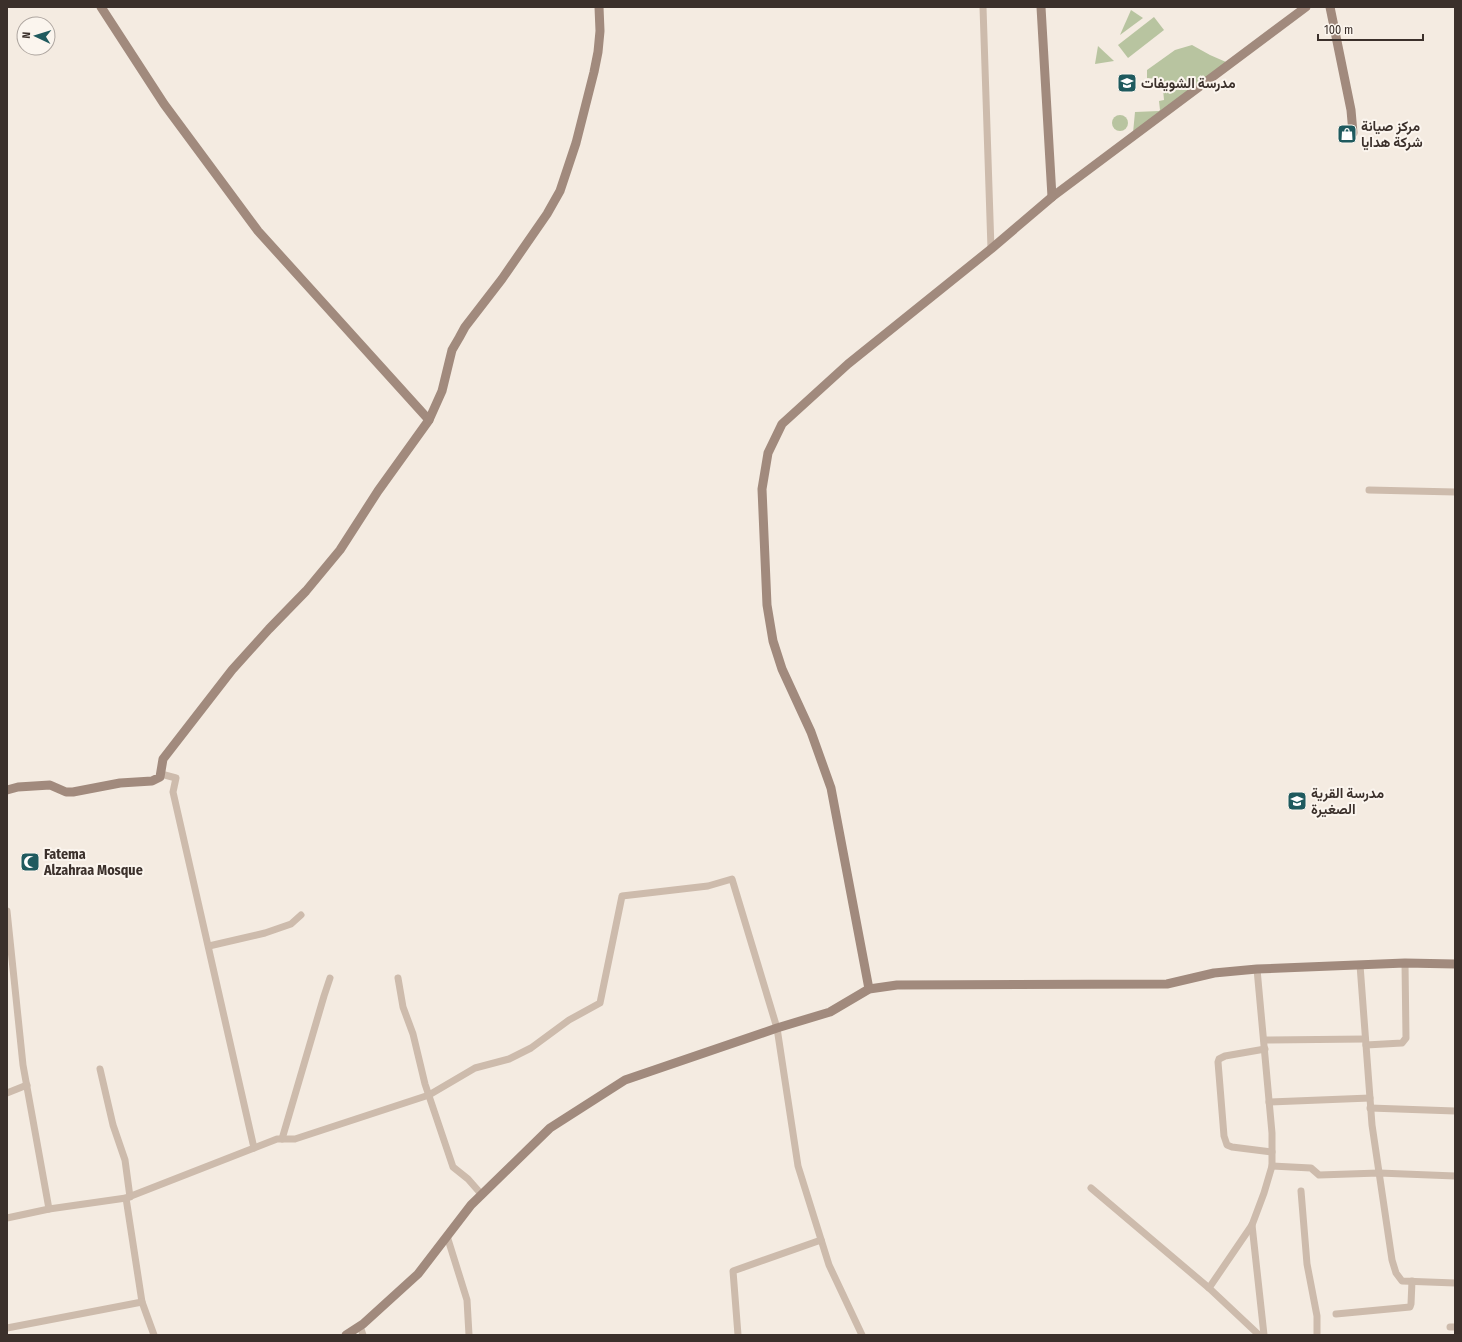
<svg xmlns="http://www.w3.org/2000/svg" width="1462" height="1342" viewBox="0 0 1462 1342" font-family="'Fira Sans Condensed',Vazirmatn,sans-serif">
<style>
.green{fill:#b8c4a0}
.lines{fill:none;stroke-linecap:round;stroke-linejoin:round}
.street{stroke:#cdbbac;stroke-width:7}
.secondary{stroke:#a18a7d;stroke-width:9}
.labels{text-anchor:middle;stroke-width:4;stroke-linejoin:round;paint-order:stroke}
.poi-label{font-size:14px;font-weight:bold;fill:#3b302b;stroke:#fbf5ee;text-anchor:start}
</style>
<rect width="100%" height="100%" fill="#f4ebe1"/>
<g class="green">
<path d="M1131,10L1143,18L1120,35Z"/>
<path d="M1154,17L1164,30L1128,58L1118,45Z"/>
<path d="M1192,45L1210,55L1226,62L1133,133L1135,112L1159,111L1160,110L1159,101L1164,100L1163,89L1159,88L1158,79L1147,78V70L1175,50Z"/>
<path d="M1098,46L1114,61L1095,64Z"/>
<circle cx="1120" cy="123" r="8"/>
</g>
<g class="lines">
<g class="street">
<path d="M983,7L991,249"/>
<path d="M1369,490L1455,492"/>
<path d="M7,911L23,1065L49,1209"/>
<path d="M209,946L265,933L291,924L301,915"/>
<path d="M1360,965L1372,1125L1392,1260L1396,1273L1402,1281L1455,1283"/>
<path d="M398,978L403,1007L413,1034L425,1084L453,1167L468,1179L482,1195"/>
<path d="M1264,1040L1365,1039"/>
<path d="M1366,1045L1402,1043L1406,1038L1405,963"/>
<path d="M1265,1049L1225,1056L1219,1059L1218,1062L1224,1136L1227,1145L1232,1147L1272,1152"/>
<path d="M100,1069L113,1125L125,1160L130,1197"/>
<path d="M7,1093L27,1085"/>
<path d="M1269,1102L1370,1098"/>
<path d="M1370,1108L1455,1111"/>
<path d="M282,1139L324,996L330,978"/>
<path d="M254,1148L277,1139H295L429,1095L475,1068L509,1059L531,1048L569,1020L600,1003L622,896L708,886L732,879L777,1028L798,1166L829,1265L862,1335"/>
<path d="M1272,1166L1311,1168L1319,1175L1379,1173L1455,1176"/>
<path d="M1091,1188L1209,1288L1259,1335"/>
<path d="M1301,1191L1307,1264L1317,1316V1335"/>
<path d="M126,1198L142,1302L154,1335"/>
<path d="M7,1218L49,1209L126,1198L254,1148L173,792L176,778L161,774"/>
<path d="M1252,1225L1264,1335"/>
<path d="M447,1236L467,1300L469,1335"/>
<path d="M1209,1288L1252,1225L1264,1193L1272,1166V1133L1257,969"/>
<path d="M1336,1314L1410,1307L1411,1304L1412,1281"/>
<path d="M360,1326L363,1335"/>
<path d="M1450,1327H1455"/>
<path d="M7,1328L142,1302"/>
<path d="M738,1335L733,1271L821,1240"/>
</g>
<g class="secondary">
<path d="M101,7L164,104L258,231L429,420"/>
<path d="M1041,7L1052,197L1306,7"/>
<path d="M1330,7L1351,110L1353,133"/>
<path d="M7,790L18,787L50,785L66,792H73L120,783L152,781L160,777L163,759L232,670L269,629L306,591L340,550L378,491L429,420L442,391L452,350L459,338L465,327L502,279L547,214L560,191L576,143L594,72L598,52L600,31L599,7"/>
<path d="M869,989L831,788L811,732L782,669L773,641L767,605L762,489L768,453L782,424L848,364L991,249L1052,197"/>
<path d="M346,1335L363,1324L418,1274L471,1205L550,1128L625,1080L777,1028L830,1012L869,989L897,985L1167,984L1214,973L1257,969L1405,963L1455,964"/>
</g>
</g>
<defs>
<symbol id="school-square" viewBox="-11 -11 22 22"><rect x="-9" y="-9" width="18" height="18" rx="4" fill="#1f5a5e" stroke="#fbf5ee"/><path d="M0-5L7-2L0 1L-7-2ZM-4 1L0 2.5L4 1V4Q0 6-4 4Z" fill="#fff"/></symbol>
<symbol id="shop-square" viewBox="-11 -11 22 22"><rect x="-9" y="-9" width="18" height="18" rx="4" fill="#1f5a5e" stroke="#fbf5ee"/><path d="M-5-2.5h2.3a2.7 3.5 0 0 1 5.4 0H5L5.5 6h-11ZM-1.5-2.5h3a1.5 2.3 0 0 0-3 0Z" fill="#fff"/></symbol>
<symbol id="mosque-square" viewBox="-11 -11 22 22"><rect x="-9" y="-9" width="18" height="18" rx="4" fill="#1f5a5e" stroke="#fbf5ee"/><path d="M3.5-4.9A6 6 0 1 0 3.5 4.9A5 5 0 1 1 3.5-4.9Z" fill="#fff"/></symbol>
</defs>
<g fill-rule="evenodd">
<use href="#school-square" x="1116" y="72" width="22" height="22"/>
<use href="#shop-square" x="1336" y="123" width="22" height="22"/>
<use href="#school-square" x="1286" y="790" width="22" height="22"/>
<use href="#mosque-square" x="19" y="851" width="22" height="22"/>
</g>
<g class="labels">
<g class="poi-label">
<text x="1141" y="88">مدرسة الشويفات</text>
<text x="1361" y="131">مركز صيانة<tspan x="1361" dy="16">شركة هدايا</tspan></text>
<text x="1311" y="798">مدرسة القرية<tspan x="1311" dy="16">الصغيرة</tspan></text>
<text x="44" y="859">Fatema<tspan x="44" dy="16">Alzahraa Mosque</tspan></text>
</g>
</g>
<rect width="1462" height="1342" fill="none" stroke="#3b302b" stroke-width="16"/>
<g transform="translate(36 36) rotate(274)"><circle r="19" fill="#fbf5ee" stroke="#aea6a0"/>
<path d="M0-3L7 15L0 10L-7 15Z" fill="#1f5a5e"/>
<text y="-6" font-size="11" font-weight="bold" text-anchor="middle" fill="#3b302b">N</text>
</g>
<path d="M1318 34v6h105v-6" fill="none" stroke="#3b302b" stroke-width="2"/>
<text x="1324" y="34" font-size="12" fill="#3b302b" stroke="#fbf5ee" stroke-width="3" paint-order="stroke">100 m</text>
</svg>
